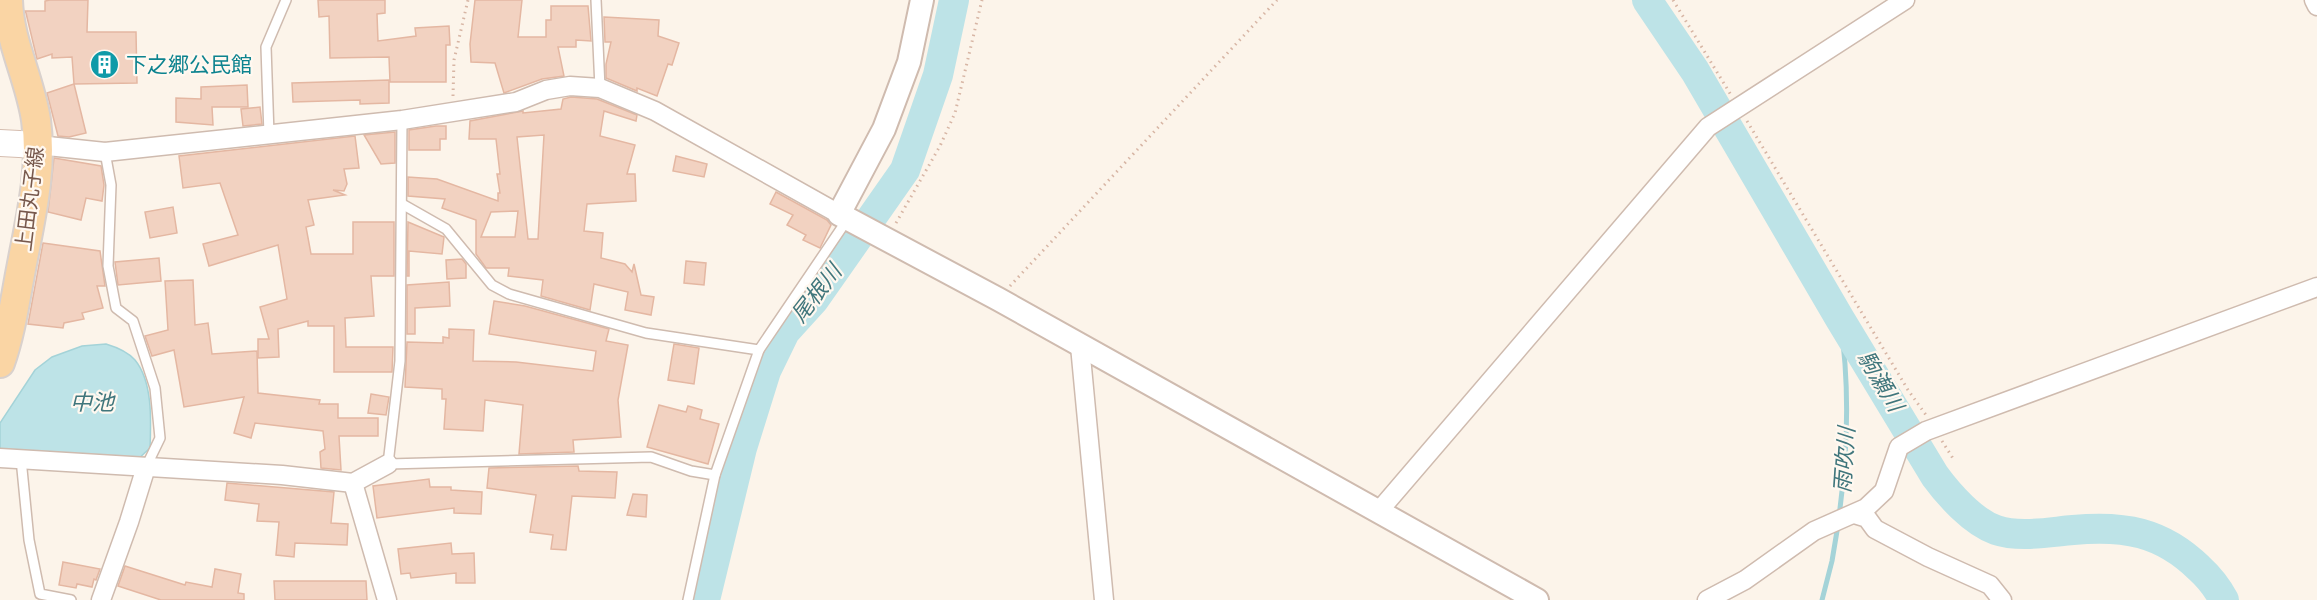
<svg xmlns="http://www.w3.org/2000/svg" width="2317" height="600" viewBox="0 0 2317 600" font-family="Jost,'Noto Sans JP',sans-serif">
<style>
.water{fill:#bde3e7;stroke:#a4d3d8;stroke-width:1.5}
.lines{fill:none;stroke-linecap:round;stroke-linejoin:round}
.stream{stroke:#a4d3d8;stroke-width:5}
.river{stroke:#bde3e7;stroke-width:30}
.building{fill:#f2d2c1;stroke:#e4b7a2;stroke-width:1.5;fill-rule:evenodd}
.service-casing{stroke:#cfbbaf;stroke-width:12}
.minor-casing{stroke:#cfbbaf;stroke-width:21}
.tertiary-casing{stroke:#cfbbaf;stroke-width:26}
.secondary-casing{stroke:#d5bdaf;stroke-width:28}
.primary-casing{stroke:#d9d1cd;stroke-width:32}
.path{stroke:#d7b5a4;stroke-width:3;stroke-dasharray:1.5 4.5;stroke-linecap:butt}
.service{stroke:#fff;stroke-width:9}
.minor{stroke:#fff;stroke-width:18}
.tertiary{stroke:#fff;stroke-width:22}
.secondary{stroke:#fff;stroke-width:26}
.primary{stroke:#fad5a4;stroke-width:28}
.labels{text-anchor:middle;stroke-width:4.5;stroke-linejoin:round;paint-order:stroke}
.culture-label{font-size:21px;fill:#0d838f;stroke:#fff8f0;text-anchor:start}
.street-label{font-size:21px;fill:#78594d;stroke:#fff8f0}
.water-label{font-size:22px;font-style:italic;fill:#40767c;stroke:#fff8f0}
</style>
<rect width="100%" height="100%" fill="#fcf4ea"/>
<path class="water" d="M106,344C116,347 127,351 135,360C153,382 151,421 150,448L136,461L0,450V423L35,370L52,357L82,346Z"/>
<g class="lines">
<g class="stream">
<path d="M1839,516C1848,451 1850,385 1840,319"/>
<path d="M1822,600L1832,561L1838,525"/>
</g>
<g class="river">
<path d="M1647,0L1695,71L1840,319L1935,476C1949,495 1973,522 1996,530C2020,538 2049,532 2073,530C2124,525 2162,532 2199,568C2210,578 2217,587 2224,600"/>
<path d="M705,600L742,448L766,371L785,332L814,300L905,170L938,75L954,0"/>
</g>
</g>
<g class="building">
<path d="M50,0H88L87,32H136L137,83L74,84L86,133L69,137L58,136L47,93L74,84L72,57L52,58V54L37,59L26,13L25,11H45V1Z"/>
<path d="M318,0H385V13L377,14L378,41L416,36L415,28L449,26L450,45H446V82H390L389,57L330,58L329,16L319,17Z"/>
<path d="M475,0H522L518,37H546V20H551V6H588L591,41L576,40V47H558L564,76L542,79L504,93L495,63L471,62L470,44Z"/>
<path d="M604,17L659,20L658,36L679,43L672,65L668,64L657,96L637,88V91L606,78V64L611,42H605Z"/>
<path d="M389,80V103L360,104V100L293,102L292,83Z"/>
<path d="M247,85L248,107H212L213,125L176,122V98L201,99V87Z"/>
<path d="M571,97L597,99L637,115L636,121L604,111L600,136L635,145L627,174H635L636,201L587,204L584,231L603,233L601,258L625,264L632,272L634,264L641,295L654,297L651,315L625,310L628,292L594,284L590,310L541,296L543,280L508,276L509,268H486L476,254V220L442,208L445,199L408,196V177L437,179L498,201V193H500L497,174H500L496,139H469L470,121L523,111V113L561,109L563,99ZM544,135L538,239H528L517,137ZM518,211L515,237H481L491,212Z"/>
<path d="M260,107L262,124L243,126L241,109Z"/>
<path d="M436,126H446V139H440V150H409V130Z"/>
<path d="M395,132V163L381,164L364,135Z"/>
<path d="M355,136L359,168L344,169L347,184L344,191L333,190L345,195L308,200L314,225L306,227L311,254H353V222H394V276H371L374,316L345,318L346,347H393L392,372H334V326H308V321L278,329L279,357L258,358V339H269L260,307L287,299L278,245L209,266L203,244L238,235L220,183L183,188L179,156Z"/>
<path d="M676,156L707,164L704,177L673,171Z"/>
<path d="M54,158L101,166L104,185L102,201L86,198L81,220L48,212Z"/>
<path d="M776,192L827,220L831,225L820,248L803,240L806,235L787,225L793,215L770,204Z"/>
<path d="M173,207L177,233L150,238L145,212Z"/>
<path d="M408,222L444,237L442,254L409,251V276H407Z"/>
<path d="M43,243L100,251L105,286H97L103,308L82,313L84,319L64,323L63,328L28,324Z"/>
<path d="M159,258L161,281L118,285L115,262Z"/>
<path d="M462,259L466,264V278L447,279L446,260Z"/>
<path d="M686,261L706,263L704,285L684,283Z"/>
<path d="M193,280L195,325L208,323L212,354L257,351L258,393L320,400L319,404H338V418H378V436H339L341,470L321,468L320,452L325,449L323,431L255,423L251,438L234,433L244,397L184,407L174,350L152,356L145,336L168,330L165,281Z"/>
<path d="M449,282L450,306L415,308V334H407V285Z"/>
<path d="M494,301L525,306L609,329L606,341L628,345L618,400L621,437L573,440L574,452L519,454L523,405L485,400L483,431L444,429L446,399H442V389L405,387L407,342L443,343V337L449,338V329L474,330L473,361L516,362L593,371L596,351L489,334Z"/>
<path d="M674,344L699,348L694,384L668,380Z"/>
<path d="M371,394L389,397L386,415L368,413Z"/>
<path d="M659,405L686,412L688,406L702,410L700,419L719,424L708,464L647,447Z"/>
<path d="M578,466L579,471L617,472L615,498L572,496L566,550L551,549L553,535L530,532L536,495L487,488L489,468Z"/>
<path d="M429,479L430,487H451V490L482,492L481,514L454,513V508L377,518L373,486Z"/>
<path d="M227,483L334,492L331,523L348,524L347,545L295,543L294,557L276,555L279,522L257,521L259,504L225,500Z"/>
<path d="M633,494L647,495L646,517L627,515Z"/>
<path d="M451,543L452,554L474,553L475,583H456V573L411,578L410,573L401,574L398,549Z"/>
<path d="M63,562L100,569L96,580L94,579L92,587L77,584L76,588L59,585Z"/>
<path d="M125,566L185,585L186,582L212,587L215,569L241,574L238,593L244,594V600H161L118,586Z"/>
<path d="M274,581H366L367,600H275Z"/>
</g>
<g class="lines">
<defs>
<g id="service">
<path d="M596,0L600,88"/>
<path d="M402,120L400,361L388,464L651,457L691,471L715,475"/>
<path d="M269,135L266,47L286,0"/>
<path d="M105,152L111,185L108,266L116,308L133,321L155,388L160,438L146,467"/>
<path d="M402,204L446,229L492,285L509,294L646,333L759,350"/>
<path d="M21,459L29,540L40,594L71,600"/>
<path d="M688,600L715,475L759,350L847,220"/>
</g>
<g id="minor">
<path d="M2314,0L2317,6"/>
<path d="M38,145L105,152L402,120L516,102L546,90L570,86L600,88L655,111L839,214"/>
<path d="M1080,346L1104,600"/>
<path d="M0,458L282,475L353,483L388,464"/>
<path d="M353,483L387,600"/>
<path d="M1378,512L1708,127L1905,0"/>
<path d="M1854,514L1867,518L1875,529L1928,557L1990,585L2002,600"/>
<path d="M101,600L129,522L146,467"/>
<path d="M1707,600L1745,580L1814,531L1866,508L1884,491L1899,447L1926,431L2317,287"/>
</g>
<path id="tertiary" d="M922,0L909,62L884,129L839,214L998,299L1537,600"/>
<path id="secondary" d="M0,143L38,145"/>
<path id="primary" d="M0,363C11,332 15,300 21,269C30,220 43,170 36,120C30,79 9,42 8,0"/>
</defs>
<use href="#service" class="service-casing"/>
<use href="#minor" class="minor-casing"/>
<use href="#tertiary" class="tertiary-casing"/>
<use href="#secondary" class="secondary-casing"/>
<use href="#primary" class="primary-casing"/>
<g class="path">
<path d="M1673,0L1731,95"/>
<path d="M453,96L454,60L468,0"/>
<path d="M1747,121L1908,390L1926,415"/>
<path d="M896,223L940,146L955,113L982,0"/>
<path d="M1010,286L1277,0"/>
<path d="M1942,441L1954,460"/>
</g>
<use href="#service" class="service"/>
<use href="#minor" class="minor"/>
<use href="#tertiary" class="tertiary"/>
<use href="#secondary" class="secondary"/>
<use href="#primary" class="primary"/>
</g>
<defs>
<symbol id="building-disc" viewBox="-11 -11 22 22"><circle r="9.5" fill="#0f9aa8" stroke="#fff8f0"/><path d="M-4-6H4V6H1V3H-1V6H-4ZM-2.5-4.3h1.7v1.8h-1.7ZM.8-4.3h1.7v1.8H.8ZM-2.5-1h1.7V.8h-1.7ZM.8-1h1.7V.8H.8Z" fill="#fff"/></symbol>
</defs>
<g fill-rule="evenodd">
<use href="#building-disc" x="88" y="48" width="33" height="33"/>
</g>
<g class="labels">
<g class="culture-label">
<text x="126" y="72">下之郷公民館</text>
</g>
<g class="street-label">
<text transform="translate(30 199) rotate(-83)" y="7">上田丸子線</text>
</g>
<g class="water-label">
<text transform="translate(816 293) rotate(-52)" y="8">尾根川</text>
<text transform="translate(1881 381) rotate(59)" y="8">駒瀬川</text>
<text x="92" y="410">中池</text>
<text transform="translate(1844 460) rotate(-86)" y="8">雨吹川</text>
</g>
</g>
</svg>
